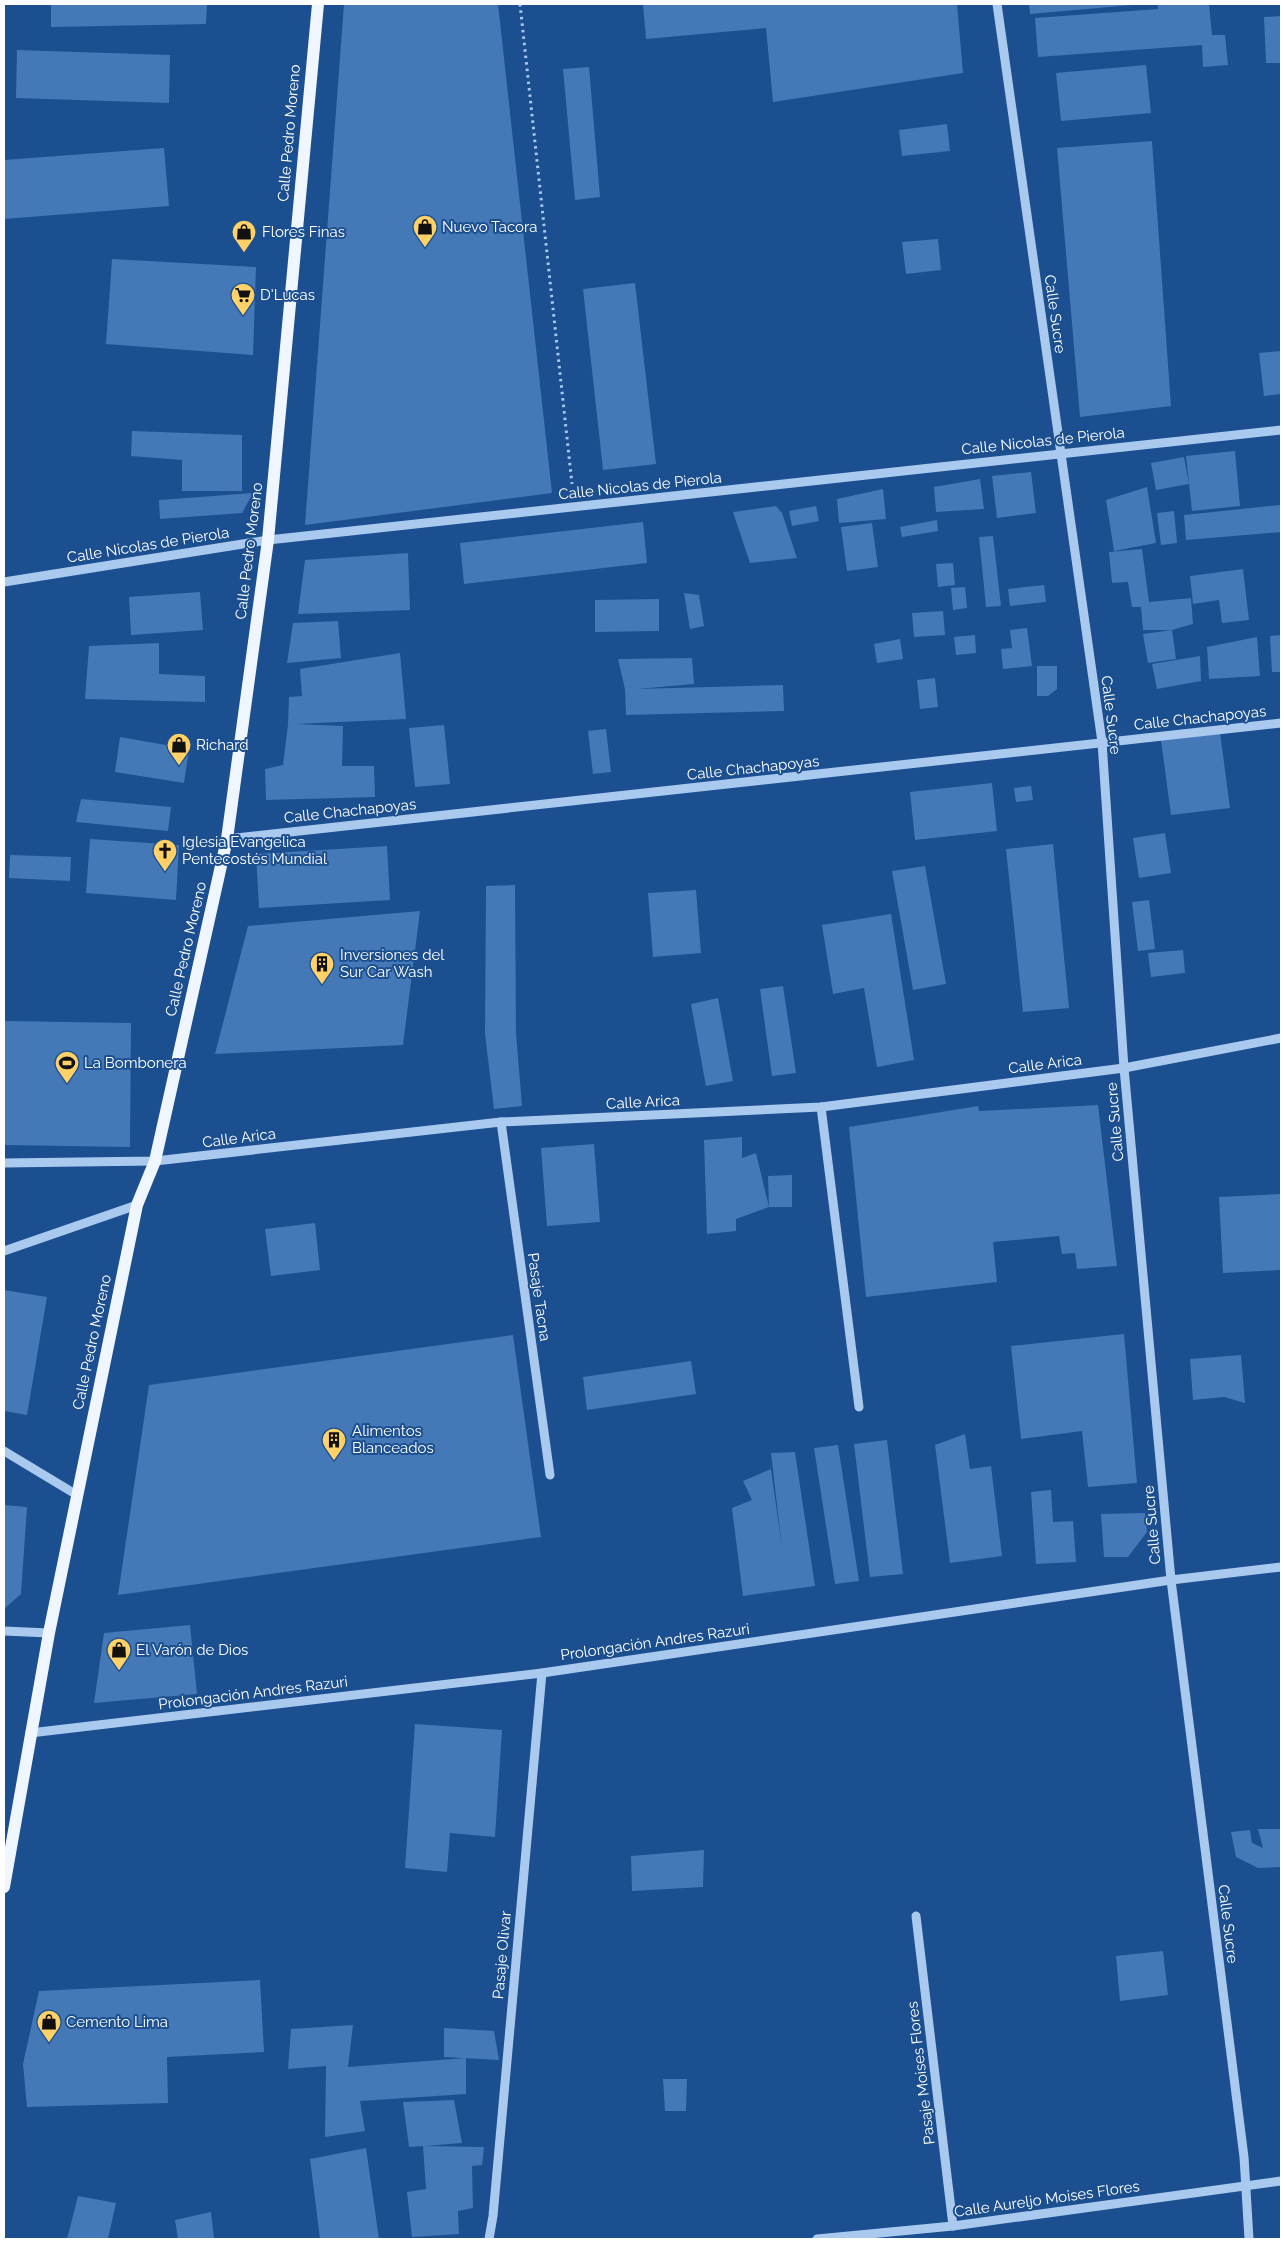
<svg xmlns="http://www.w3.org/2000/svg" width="1285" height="2243" viewBox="0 0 1285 2243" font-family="Raleway,sans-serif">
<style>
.building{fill:#4478b7}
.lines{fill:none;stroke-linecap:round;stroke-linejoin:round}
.path{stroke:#a9c9ee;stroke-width:3;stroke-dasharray:2.5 4;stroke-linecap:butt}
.minor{stroke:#a9c9ee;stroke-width:9}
.major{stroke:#f0f6ff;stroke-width:12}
.labels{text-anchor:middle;stroke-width:4;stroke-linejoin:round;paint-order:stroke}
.street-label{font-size:15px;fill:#fff;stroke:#1b4f8f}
.poi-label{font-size:15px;fill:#fff;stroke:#1b4f8f;text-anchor:start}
</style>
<rect width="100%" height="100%" fill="#1b4f8f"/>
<g class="building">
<path d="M51,4H207L206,24L51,27Z"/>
<path d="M344,4H498L552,493L305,525Z"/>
<path d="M643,4H957L963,73L773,102L766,28L646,39Z"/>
<path d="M1029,4H1132V5L1030,14Z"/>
<path d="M1158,4H1209L1212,35H1225L1228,65L1203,67L1202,45L1038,57L1035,18L1158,9Z"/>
<path d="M1281,16V63H1266L1264,17Z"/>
<path d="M17,50L170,55L169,103L16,98Z"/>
<path d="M1146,65L1151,113L1061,121L1056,73Z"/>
<path d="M589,67L600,197L575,200L563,69Z"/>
<path d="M947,124L950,151L902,156L899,130Z"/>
<path d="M1152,141L1171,406L1080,417L1057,148Z"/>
<path d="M164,148L169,206L4,219V160Z"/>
<path d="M938,239L941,270L906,274L902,242Z"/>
<path d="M112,259L256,267L253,355L106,344Z"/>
<path d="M635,283L656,464L603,470L583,289Z"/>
<path d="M1281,351V394L1264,396L1259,353Z"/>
<path d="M132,431L242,435V491H182V460L131,456Z"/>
<path d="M1235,451L1240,506L1192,511L1186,456Z"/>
<path d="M1184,457L1189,484L1156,490L1151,463Z"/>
<path d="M1031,472L1036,513L997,518L992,476Z"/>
<path d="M980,479L984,509L936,512L934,487Z"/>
<path d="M1147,487L1156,543L1114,551L1106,500Z"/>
<path d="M883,489L886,519L839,523L837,499Z"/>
<path d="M253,493L242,513L160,519L159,500Z"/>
<path d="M1280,505H1281V532L1186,540L1184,515Z"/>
<path d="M776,506L782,513L797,558L750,563L733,512Z"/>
<path d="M816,506L819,521L792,526L789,511Z"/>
<path d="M1174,511L1177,543L1161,545L1157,513Z"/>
<path d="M937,520L938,531L902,537L900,527Z"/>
<path d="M643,522L647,563L464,584L460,543Z"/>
<path d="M872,523L878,567L847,571L841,527Z"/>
<path d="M993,536L1001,606L986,607L979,537Z"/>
<path d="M1142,549L1149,602L1191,598L1193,624L1172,630H1143L1141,607H1132L1128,582L1112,583L1109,552Z"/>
<path d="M408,553L410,610L298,614L305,560Z"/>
<path d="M953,563L955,585L938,587L936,564Z"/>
<path d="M1243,569L1249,620L1222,623L1219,600L1193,604L1190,576Z"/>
<path d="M1044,585L1046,602L1010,606L1008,589Z"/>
<path d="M965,587L967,608L953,610L951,588Z"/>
<path d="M200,592L203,630L131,635L129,597Z"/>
<path d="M684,593L699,595L704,626L690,629Z"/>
<path d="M659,599V631L595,632V600Z"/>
<path d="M943,611L945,635L914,637L912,613Z"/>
<path d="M338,621L341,658L287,663L293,623Z"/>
<path d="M1027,628L1032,666L1003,669L1001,649L1012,648L1010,630Z"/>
<path d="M1172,630L1176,659L1148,663L1143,634Z"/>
<path d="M975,635L976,653L956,655L954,637Z"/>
<path d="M1281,635V672H1272L1270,636Z"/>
<path d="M1257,637L1260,676L1209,679L1207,647Z"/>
<path d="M900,639L903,659L877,663L874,644Z"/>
<path d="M159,643V674L205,676V702L85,699L89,646Z"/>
<path d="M400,653L406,719L296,724L343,726L342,766H374L375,797L266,800L265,769L283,765L288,725L289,697L302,696L300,669Z"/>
<path d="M1200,656L1201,681L1157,689L1152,664Z"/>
<path d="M692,658L694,684L637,689L783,685L784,711L626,715L625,689L618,659Z"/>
<path d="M1037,666H1057V689L1048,696H1037Z"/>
<path d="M935,678L938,707L920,709L917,680Z"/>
<path d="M444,725L450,784L415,787L409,728Z"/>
<path d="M606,729L611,772L593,774L588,731Z"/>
<path d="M1220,732L1230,808L1171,815L1161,740Z"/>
<path d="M120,737L189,749L184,783L115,772Z"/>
<path d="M992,783L997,831L915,840L910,792Z"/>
<path d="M1031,786L1033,800L1016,802L1014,788Z"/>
<path d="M81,799L171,807L168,831L76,822Z"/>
<path d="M1165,833L1171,873L1139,878L1133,838Z"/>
<path d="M90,839L179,845L176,900L86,893Z"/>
<path d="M1053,844L1069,1008L1023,1012L1006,849Z"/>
<path d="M387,846L390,900L259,908L256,854Z"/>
<path d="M10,855L71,857L70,881L9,878Z"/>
<path d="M925,866L946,984L913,990L892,871Z"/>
<path d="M515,885L516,1033L522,1106L494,1109L485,1034L486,886Z"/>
<path d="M696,890L701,953L653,957L648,893Z"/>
<path d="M1149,900L1155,949L1138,951L1132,902Z"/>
<path d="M420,911L403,1045L215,1054L248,926Z"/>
<path d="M891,914L914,1060L877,1067L864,988L833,994L822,925Z"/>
<path d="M1183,950L1185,973L1151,977L1148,953Z"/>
<path d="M783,986L796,1073L772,1076L760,989Z"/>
<path d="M718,998L733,1081L706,1086L691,1004Z"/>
<path d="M4,1021L131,1023L130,1147L4,1145Z"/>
<path d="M1098,1105L1117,1266L1077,1269L1075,1253L1062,1254L1059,1236L993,1242L997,1282L866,1297L849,1127L978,1106L979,1111Z"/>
<path d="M742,1137V1158L756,1153L769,1207L736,1219V1231L707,1234L704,1140Z"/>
<path d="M594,1144L600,1222L547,1226L541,1148Z"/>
<path d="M792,1175V1207H769L768,1176Z"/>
<path d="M1281,1194V1270L1223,1273L1219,1197Z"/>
<path d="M315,1223L320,1270L271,1276L265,1229Z"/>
<path d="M4,1290L47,1297L27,1415L4,1411Z"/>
<path d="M1124,1334L1137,1483L1088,1487L1082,1431L1021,1439L1011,1346Z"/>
<path d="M513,1335L541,1537L118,1595L149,1385Z"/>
<path d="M1241,1355L1245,1403L1224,1397L1193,1400L1190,1359Z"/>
<path d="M691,1361L696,1394L587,1410L583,1377Z"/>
<path d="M965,1434L970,1469L991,1466L1002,1556L950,1563L935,1445Z"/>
<path d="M887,1440L903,1574L870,1577L854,1444Z"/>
<path d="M838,1445L859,1581L835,1584L814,1448Z"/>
<path d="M795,1452L815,1586L743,1596L732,1508L752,1500L743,1481L771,1469L782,1548L771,1453Z"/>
<path d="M1051,1490L1053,1522L1073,1521L1076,1562L1036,1564L1031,1492Z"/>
<path d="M4,1505L27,1507L21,1594L4,1609Z"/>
<path d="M1145,1513L1147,1532L1128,1557H1104L1101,1514Z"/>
<path d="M190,1625L197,1694L94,1703L104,1633Z"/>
<path d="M415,1724L502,1730L495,1837L450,1833L447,1872L405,1868Z"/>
<path d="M1258,1829H1281V1867L1258,1868L1236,1857L1231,1832L1250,1830L1252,1843L1263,1848Z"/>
<path d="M704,1850L703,1887L632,1891L631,1856Z"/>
<path d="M1163,1951L1168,1995L1120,2001L1116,1956Z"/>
<path d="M260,1980L264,2052L167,2057L168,2103L27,2107L23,2064L39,1991Z"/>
<path d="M353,2025L348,2067L466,2058V2094L360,2101L365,2131L325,2137L326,2066L288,2069L291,2029Z"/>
<path d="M444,2028L494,2031L499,2060L444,2057Z"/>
<path d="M663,2079H687L686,2111H665Z"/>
<path d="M454,2100L462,2143L425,2146L484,2147L482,2165L472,2166L473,2208L458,2211L459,2234L412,2237L407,2192L426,2189L423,2146L409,2147L403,2102Z"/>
<path d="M366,2148L379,2239H320L310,2159Z"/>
<path d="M78,2196L116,2203L108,2239H67Z"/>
<path d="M211,2212L214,2239H178L175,2220Z"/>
</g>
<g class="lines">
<path class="path" d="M520,4L572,484"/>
<g class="minor">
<path d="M997,4L1102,742L1124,1068L1171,1580L1244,2157L1249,2239"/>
<path d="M4,582L268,540L1281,430"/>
<path d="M227,839L1281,723"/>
<path d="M821,1107L859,1407"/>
<path d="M501,1122L550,1475"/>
<path d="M4,1163L155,1161L501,1122L821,1107L1124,1068L1281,1038"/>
<path d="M4,1251L137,1205"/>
<path d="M4,1451L77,1495"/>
<path d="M4,1631L49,1633"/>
<path d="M30,1733L542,1673L1171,1580L1281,1567"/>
<path d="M916,1916L953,2226"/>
<path d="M489,2239L493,2216L542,1673"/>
<path d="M817,2239L953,2226L1281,2181"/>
</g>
<path class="major" d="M4,1887L49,1633L137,1205L155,1161L227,839L268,540L318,4"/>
</g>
<defs>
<symbol id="shop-pin" viewBox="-11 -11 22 30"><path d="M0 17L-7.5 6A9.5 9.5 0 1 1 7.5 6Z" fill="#ffd166" stroke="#1b4f8f"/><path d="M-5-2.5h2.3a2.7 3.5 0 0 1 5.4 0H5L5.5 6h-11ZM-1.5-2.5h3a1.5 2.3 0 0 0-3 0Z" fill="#111"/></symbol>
<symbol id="supermarket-pin" viewBox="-11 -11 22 30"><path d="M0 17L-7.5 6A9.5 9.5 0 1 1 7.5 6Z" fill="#ffd166" stroke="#1b4f8f"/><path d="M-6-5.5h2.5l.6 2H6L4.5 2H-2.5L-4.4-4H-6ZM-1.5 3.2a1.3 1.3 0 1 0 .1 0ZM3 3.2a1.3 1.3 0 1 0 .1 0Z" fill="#111"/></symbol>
<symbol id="church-pin" viewBox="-11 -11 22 30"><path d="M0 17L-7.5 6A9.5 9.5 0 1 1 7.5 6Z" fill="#ffd166" stroke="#1b4f8f"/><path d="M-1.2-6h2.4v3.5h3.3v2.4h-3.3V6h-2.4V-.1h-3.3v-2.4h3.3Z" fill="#111"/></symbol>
<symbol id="building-pin" viewBox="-11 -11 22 30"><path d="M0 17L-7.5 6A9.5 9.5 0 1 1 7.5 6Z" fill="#ffd166" stroke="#1b4f8f"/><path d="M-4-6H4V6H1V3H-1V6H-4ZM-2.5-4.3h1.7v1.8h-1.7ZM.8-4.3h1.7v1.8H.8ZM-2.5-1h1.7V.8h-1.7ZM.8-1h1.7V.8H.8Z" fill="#111"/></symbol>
<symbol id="stadium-pin" viewBox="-11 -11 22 30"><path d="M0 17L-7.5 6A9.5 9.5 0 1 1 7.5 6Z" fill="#ffd166" stroke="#1b4f8f"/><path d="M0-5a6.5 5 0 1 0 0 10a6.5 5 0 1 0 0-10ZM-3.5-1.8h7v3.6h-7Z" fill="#111"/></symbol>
</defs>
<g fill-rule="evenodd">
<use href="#shop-pin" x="411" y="213" width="28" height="38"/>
<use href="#shop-pin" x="230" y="218" width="28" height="38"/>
<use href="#supermarket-pin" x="229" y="281" width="28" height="38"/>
<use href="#shop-pin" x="165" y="731" width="28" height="38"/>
<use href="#church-pin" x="151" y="837" width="28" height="38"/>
<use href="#building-pin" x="308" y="950" width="28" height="38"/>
<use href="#stadium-pin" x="53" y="1049" width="28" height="38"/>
<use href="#building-pin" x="320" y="1426" width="28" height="38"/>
<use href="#shop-pin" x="105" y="1636" width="28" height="38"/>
<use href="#shop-pin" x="35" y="2008" width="28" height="38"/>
</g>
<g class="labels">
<g class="street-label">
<text transform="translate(289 133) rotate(-85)" y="5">Calle Pedro Moreno</text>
<text transform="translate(1055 314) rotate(82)" y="5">Calle Sucre</text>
<text transform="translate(1043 441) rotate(-6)" y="5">Calle Nicolas de Pierola</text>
<text transform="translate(640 486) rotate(-6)" y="5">Calle Nicolas de Pierola</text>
<text transform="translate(148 545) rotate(-9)" y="5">Calle Nicolas de Pierola</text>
<text transform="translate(249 551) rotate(-83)" y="5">Calle Pedro Moreno</text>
<text transform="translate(1111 715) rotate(83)" y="5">Calle Sucre</text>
<text transform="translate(1200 718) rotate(-6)" y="5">Calle Chachapoyas</text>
<text transform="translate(753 768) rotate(-6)" y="5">Calle Chachapoyas</text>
<text transform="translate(350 811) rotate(-6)" y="5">Calle Chachapoyas</text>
<text transform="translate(186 949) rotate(-77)" y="5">Calle Pedro Moreno</text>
<text transform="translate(1045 1064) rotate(-7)" y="5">Calle Arica</text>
<text transform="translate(643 1102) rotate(-3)" y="5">Calle Arica</text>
<text transform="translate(1115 1122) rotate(-95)" y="5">Calle Sucre</text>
<text transform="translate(239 1138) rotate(-7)" y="5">Calle Arica</text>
<text transform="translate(539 1297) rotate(82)" y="5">Pasaje Tacna</text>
<text transform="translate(92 1342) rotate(-78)" y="5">Calle Pedro Moreno</text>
<text transform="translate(1152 1525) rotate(-95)" y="5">Calle Sucre</text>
<text transform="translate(655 1642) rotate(-8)" y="5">Prolongación Andres Razuri</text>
<text transform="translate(253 1693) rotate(-7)" y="5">Prolongación Andres Razuri</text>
<text transform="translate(1228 1924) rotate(83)" y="5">Calle Sucre</text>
<text transform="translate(502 1955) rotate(-85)" y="5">Pasaje Olivar</text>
<text transform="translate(921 2073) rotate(-97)" y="5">Pasaje Moises Flores</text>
<text transform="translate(1047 2199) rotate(-8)" y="5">Calle Aureljo Moises Flores</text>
</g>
<g class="poi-label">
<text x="442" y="232">Nuevo Tacora</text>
<text x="262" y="237">Flores Finas</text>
<text x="260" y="300">D'Lucas</text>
<text x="196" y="750">Richard</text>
<text x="182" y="847">Iglesia Evangelica<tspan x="182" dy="17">Pentecostés Mundial</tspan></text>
<text x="340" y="960">Inversiones del<tspan x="340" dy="17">Sur Car Wash</tspan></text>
<text x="84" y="1068">La Bombonera</text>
<text x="352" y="1436">Alimentos<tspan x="352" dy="17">Blanceados</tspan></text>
<text x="136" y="1655">El Varón de Dios</text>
<text x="66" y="2027">Cemento Lima</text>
</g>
</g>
<rect width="1285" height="2243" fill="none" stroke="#ffffff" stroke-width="10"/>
</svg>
